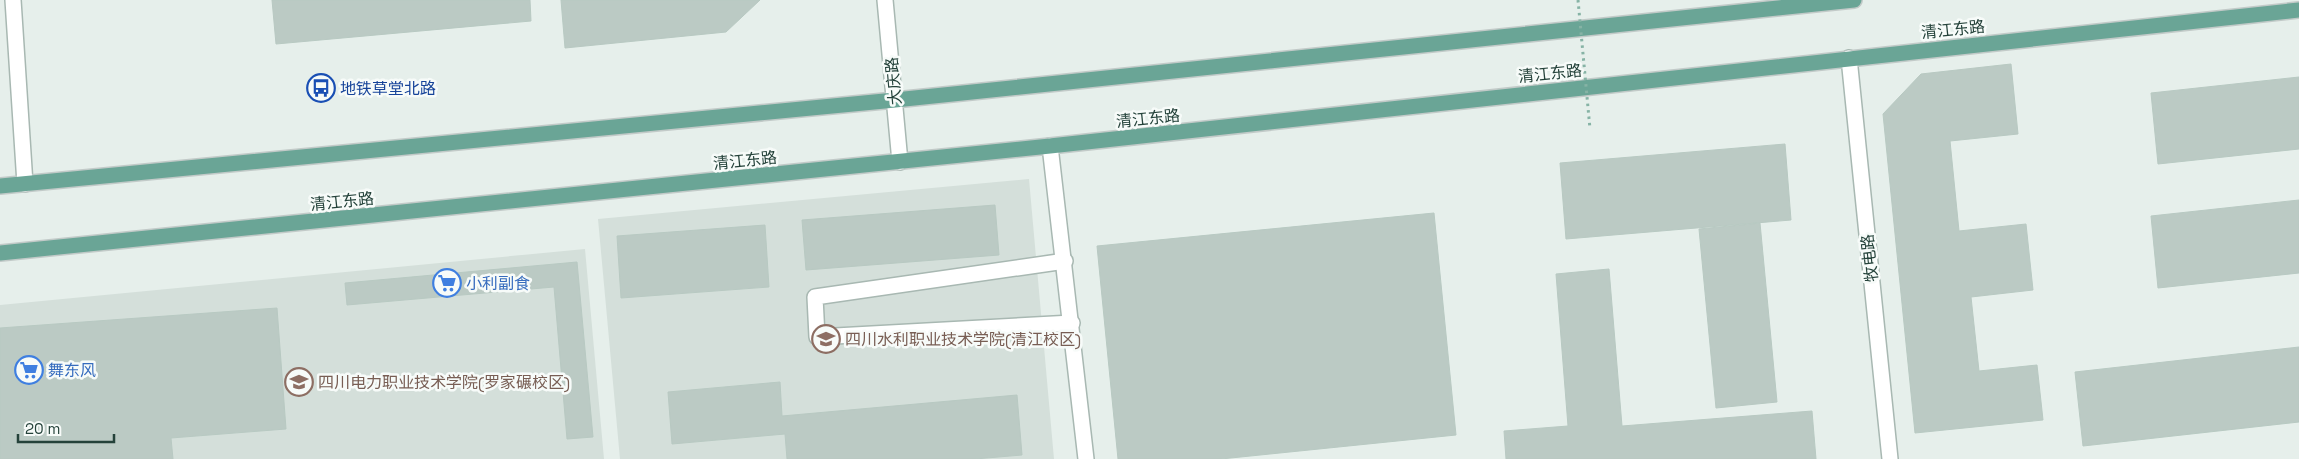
<svg xmlns="http://www.w3.org/2000/svg" width="2299" height="459" viewBox="0 0 2299 459" font-family="'Space Grotesk','Noto Sans SC',sans-serif">
<style>
.built{fill:#d4dfda}
.building{fill:#bbcac4;stroke:#b8c9c2}
.lines{fill:none;stroke-linecap:round;stroke-linejoin:round}
.minor-casing{stroke:#a8b8b2;stroke-width:18}
.major-casing{stroke:#c2cac8;stroke-width:18}
.minor{stroke:#fff;stroke-width:15}
.major{stroke:#6aa596;stroke-width:15}
.path-bridge{stroke:#86b3a5;stroke-width:3;stroke-dasharray:2.5 4;stroke-linecap:butt}
.labels{text-anchor:middle;stroke-width:5;stroke-linejoin:round;paint-order:stroke}
.street-label{font-size:16px;fill:#24423a;stroke:#f7fbf9}
.transit-label{font-size:16px;fill:#164399;stroke:#f7fbf9;text-anchor:start}
.shop-label{font-size:16px;fill:#366cbe;stroke:#f7fbf9;text-anchor:start}
.education-label{font-size:16px;fill:#785e54;stroke:#f7fbf9;text-anchor:start}
</style>
<rect width="100%" height="100%" fill="#e6efeb"/>
<g class="built">
<path d="M1029,179L1054,459H620L598,219Z"/>
<path d="M585,249L604,459H0V305Z"/>
</g>
<g class="building">
<path d="M272,0H530L531,21L276,44Z"/>
<path d="M561,0H760L726,32L565,48Z"/>
<path d="M2011,64L2018,134L1950,141L1959,231L2026,224L2033,290L1971,297L1979,371L2037,365L2043,420L1915,433L1883,114L1921,74Z"/>
<path d="M2299,77V149L2158,164L2151,93Z"/>
<path d="M1785,144L1791,220L1566,239L1560,163Z"/>
<path d="M2299,200V273L2158,288L2151,216Z"/>
<path d="M995,205L999,255L806,270L802,220Z"/>
<path d="M1434,213L1456,435L1221,459H1118L1097,246Z"/>
<path d="M1760,223L1777,402L1716,408L1699,229Z"/>
<path d="M765,225L769,287L621,298L617,236Z"/>
<path d="M577,262L593,437L567,439L554,287L347,305L345,283Z"/>
<path d="M1609,269L1622,426L1812,411L1816,459H1506L1504,431L1568,426L1556,274Z"/>
<path d="M277,308L286,429L171,438L173,459H0V328Z"/>
<path d="M2299,347V422L2083,446L2075,372Z"/>
<path d="M780,382L782,416L1017,395L1022,455L975,459H787L785,434L672,444L668,392Z"/>
</g>
<g class="lines">
<defs>
<g id="minor">
<path d="M13,0L25,184"/>
<path d="M885,0L900,162"/>
<path d="M1849,58L1890,459"/>
<path d="M1050,146L1086,459"/>
<path d="M1065,261L815,297L817,337L1072,323"/>
</g>
<g id="major">
<path d="M0,186L895,100L1854,0"/>
<path d="M0,253L1050,146L2299,10"/>
</g>
</defs>
<use href="#minor" class="minor-casing"/>
<use href="#major" class="major-casing"/>
<use href="#minor" class="minor"/>
<use href="#major" class="major"/>
<path class="path-bridge" d="M1578,0L1590,129"/>
</g>
<defs>
<symbol id="bus-ring" viewBox="-11 -11 22 22"><circle r="9.5" fill="#f7fbf9" stroke="#1a4fb4" stroke-width="1.5"/><path d="M-5-6H5V4H4V6H2V4H-2V6H-4V4H-5ZM-3.5-4V0h7V-4ZM-3.5 1.2v1.5H-2V1.2ZM2 1.2v1.5H3.5V1.2Z" fill="#1a4fb4"/></symbol>
<symbol id="supermarket-ring" viewBox="-11 -11 22 22"><circle r="9.5" fill="#f7fbf9" stroke="#3f7fe0" stroke-width="1.5"/><path d="M-6-5.5h2.5l.6 2H6L4.5 2H-2.5L-4.4-4H-6ZM-1.5 3.2a1.3 1.3 0 1 0 .1 0ZM3 3.2a1.3 1.3 0 1 0 .1 0Z" fill="#3f7fe0"/></symbol>
<symbol id="university-ring" viewBox="-11 -11 22 22"><circle r="9.5" fill="#f7fbf9" stroke="#8d6e63" stroke-width="1.5"/><path d="M0-5L7-2L0 1L-7-2ZM-4 1L0 2.5L4 1V4Q0 6-4 4Z" fill="#8d6e63"/></symbol>
</defs>
<g fill-rule="evenodd">
<use href="#bus-ring" x="305" y="72" width="32" height="32"/>
<use href="#supermarket-ring" x="431" y="267" width="32" height="32"/>
<use href="#university-ring" x="810" y="323" width="32" height="32"/>
<use href="#supermarket-ring" x="13" y="354" width="32" height="32"/>
<use href="#university-ring" x="283" y="366" width="32" height="32"/>
</g>
<g class="labels">
<g class="street-label">
<text transform="translate(1953 29) rotate(-6)" y="6">清江东路</text>
<text transform="translate(1550 73) rotate(-6)" y="6">清江东路</text>
<text transform="translate(893 81) rotate(-95)" y="6">大庆路</text>
<text transform="translate(1148 118) rotate(-6)" y="6">清江东路</text>
<text transform="translate(745 160) rotate(-6)" y="6">清江东路</text>
<text transform="translate(342 201) rotate(-6)" y="6">清江东路</text>
<text transform="translate(1869 258) rotate(-96)" y="6">牧电路</text>
</g>
<g class="transit-label">
<text x="340" y="94">地铁草堂北路</text>
</g>
<g class="shop-label">
<text x="466" y="289">小利副食</text>
<text x="48" y="376">舞东风</text>
</g>
<g class="education-label">
<text x="845" y="345">四川水利职业技术学院(清江校区)</text>
<text x="318" y="388">四川电力职业技术学院(罗家碾校区)</text>
</g>
</g>
<path d="M18 434v8h96v-8" fill="none" stroke="#24423a" stroke-width="2.5"/>
<text x="25" y="434" font-size="15" fill="#24423a" stroke="#f7fbf9" stroke-width="4" paint-order="stroke">20 m</text>
</svg>
